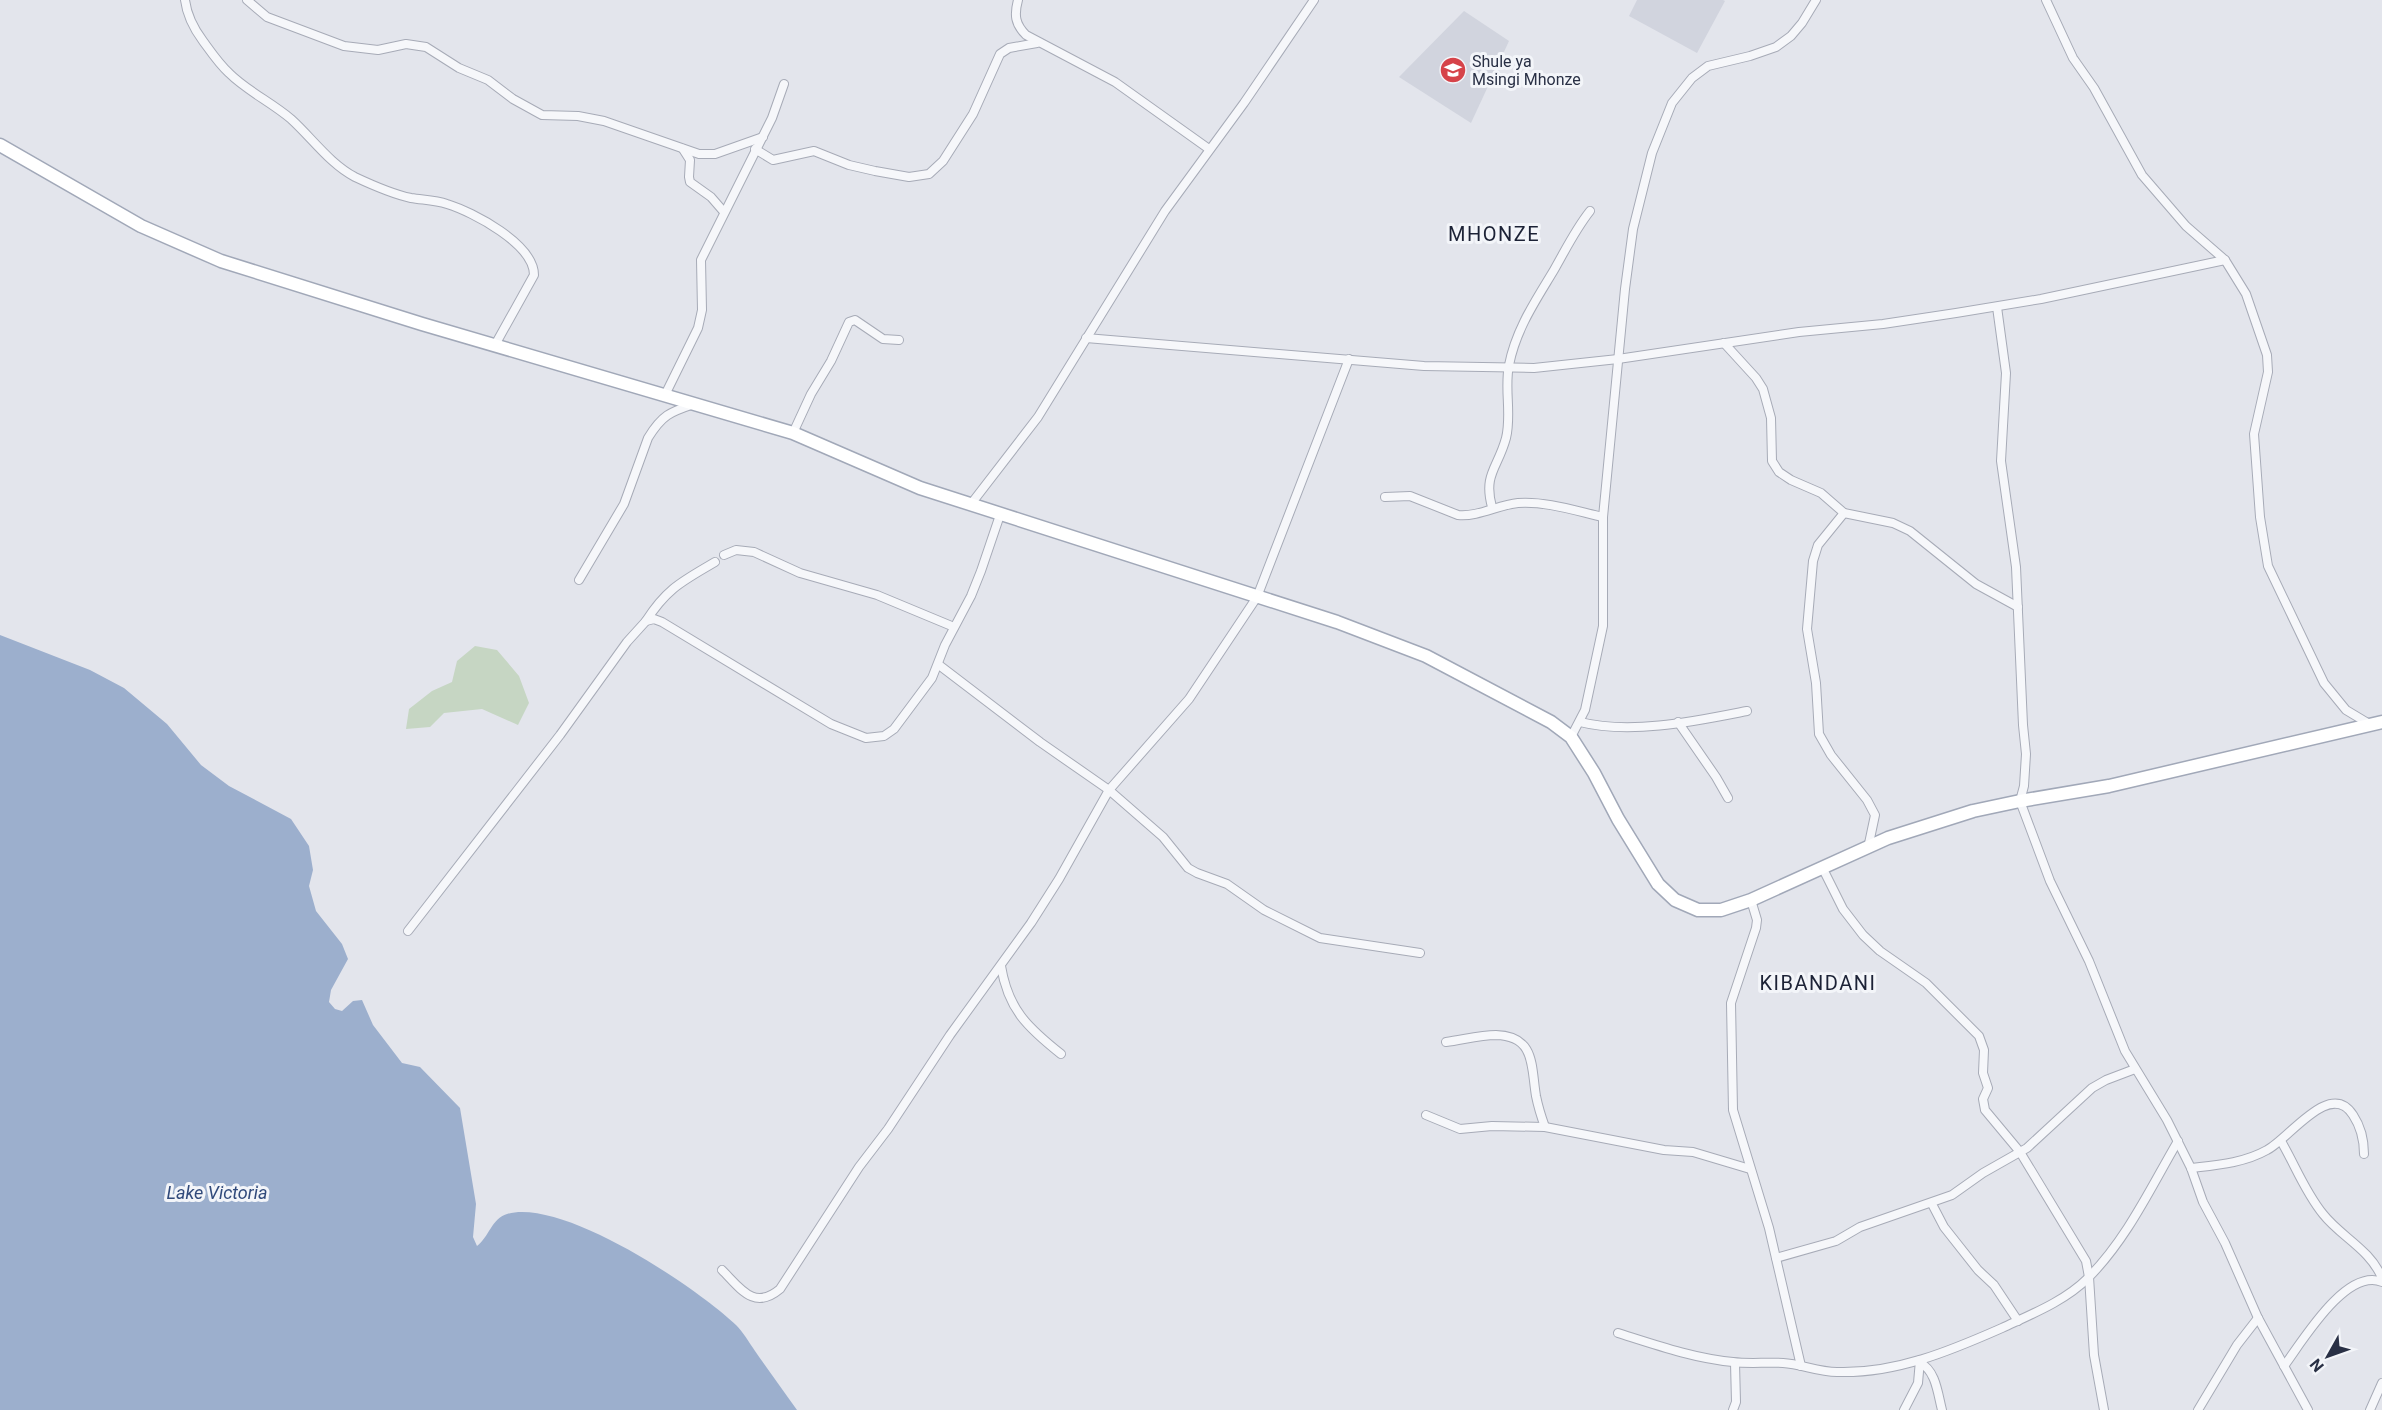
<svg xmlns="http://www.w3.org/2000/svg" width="2382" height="1410" viewBox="0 0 2382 1410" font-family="Roboto,sans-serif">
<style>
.built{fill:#d1d4de}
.green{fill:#c6d6c3}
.water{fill:#9cafcd}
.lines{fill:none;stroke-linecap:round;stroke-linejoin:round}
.minor-casing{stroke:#a7abb7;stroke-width:10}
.primary-casing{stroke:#a1a8b8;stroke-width:15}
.minor{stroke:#f6f7fa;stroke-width:8}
.primary{stroke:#fff;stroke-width:12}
.labels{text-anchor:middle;stroke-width:6;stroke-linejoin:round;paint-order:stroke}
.poi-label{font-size:16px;fill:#293045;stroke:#f3f5f9;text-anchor:start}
.water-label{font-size:18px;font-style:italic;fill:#314a7b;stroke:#f3f5f9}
.quarter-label{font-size:20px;letter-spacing:1.5px;fill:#1c2236;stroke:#f3f5f9}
</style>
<rect width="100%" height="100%" fill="#e3e5ec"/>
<g class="built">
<path d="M1637,0H1723L1725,1L1697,53L1629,16Z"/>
<path d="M1464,11L1509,41L1471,123L1399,77Z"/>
</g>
<path class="green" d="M475,646L497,650L519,676L529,703L518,725L482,709L444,713L430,727L406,729L409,709L432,691L452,682L457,661Z"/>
<path class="water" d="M0,635L90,670L124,688L167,724L201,765L229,786L291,819L309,846L313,870L309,886L316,911L342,944L348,959L331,990L329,1002L335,1009L342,1011L353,1001L362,1000L373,1025L402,1063L420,1067L460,1108L476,1204L473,1237L477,1246C489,1237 492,1218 507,1214C563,1198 696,1287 736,1325C743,1332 749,1342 755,1351C769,1371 783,1390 797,1410H0Z"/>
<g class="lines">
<defs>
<g id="minor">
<path d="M185,0C187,16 194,29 203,41C211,52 219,64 229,73C247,91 271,102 291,119C312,138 330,164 355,177C372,185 392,194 411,198C423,200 435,200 447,204C473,212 534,244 534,275L495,345"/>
<path d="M247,0L267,17L344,46L378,50L406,44L426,47L459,68L488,80L513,99L542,115L578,116L604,121L699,154H715L763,137"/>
<path d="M1018,0C1014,15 1015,24 1026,35L1115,82L1209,149"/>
<path d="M2046,0L2073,58L2094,88L2142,175L2186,226L2225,260L2246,294L2267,355L2268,372L2254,434L2260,517L2268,566L2324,683L2346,710L2371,725"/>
<path d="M683,149L690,160L689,177L690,182L711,197L724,212"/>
<path d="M755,149L773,160L814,151L849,165L875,171L909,177L929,174L943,161L973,114L1000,54L1009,48L1037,43"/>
<path d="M1997,307L2006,373L2001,461L2016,567L2023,725L2026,754L2024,786L2020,801L2050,881L2089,961L2125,1051L2167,1120L2191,1168L2203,1202L2225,1243L2258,1318L2308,1410"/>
<path d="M1086,338L1424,366L1534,368L1618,359L1799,332L1883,324L1956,313L2041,299L2225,260"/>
<path d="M1724,343L1756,378L1763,389L1771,418L1772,461L1779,472L1791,480L1821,493L1844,513L1893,523L1910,531L1976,584L2018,607"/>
<path d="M665,395L698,328L702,310L701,260L772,118L784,84"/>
<path d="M793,433L811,394L831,361L849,322L855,320L883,339L899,340"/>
<path d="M1385,497L1410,496L1458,515C1478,517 1498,505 1518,503C1546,501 1576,511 1603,517"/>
<path d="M971,504L1038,417L1165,211L1244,103L1314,0"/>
<path d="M1492,507C1483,474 1498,468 1506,438C1512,414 1504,389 1509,365C1516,329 1536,300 1554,270C1566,249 1575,230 1590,211"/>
<path d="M1844,513L1818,545L1813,561L1807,629L1816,683L1819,734L1831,755L1867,800L1875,815L1868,848"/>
<path d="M724,555L736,550L754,552L800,573L877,595L954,627"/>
<path d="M579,580L624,504L648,438C662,415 670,412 694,404"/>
<path d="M646,621C667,588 683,581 715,562"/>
<path d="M939,665L1040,742L1109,790L1163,837L1188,868L1197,873L1227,884L1264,910L1320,938L1420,953"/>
<path d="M1580,722C1631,735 1696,721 1747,711"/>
<path d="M1678,722L1716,777L1728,798"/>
<path d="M1571,737L1585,710L1603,626V517L1625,289L1633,229L1652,153L1672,103L1692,78L1708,66L1750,56L1776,47L1791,36L1802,23L1816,0"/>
<path d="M1823,869L1843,909L1863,935L1880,951L1926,983L1979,1036L1984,1050L1983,1073L1988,1088L1983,1099L1985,1110L2020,1152L2086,1261L2089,1277L2094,1355L2104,1410"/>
<path d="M1751,900L1757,920L1756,928L1731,1003L1733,1110L1769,1228L1801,1366"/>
<path d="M408,931L560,735L627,642L646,621L654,619L662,622L831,724L866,738L884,736L894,729L932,678L945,645L971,596L981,571L1000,515"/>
<path d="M1001,966C1008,1009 1027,1027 1061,1054"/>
<path d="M1446,1042C1462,1040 1480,1035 1496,1035C1536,1036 1531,1067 1536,1096C1538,1106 1541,1116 1545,1127"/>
<path d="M1426,1115L1460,1129L1492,1126L1545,1127L1664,1150L1693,1152L1750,1169"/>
<path d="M2281,1141C2295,1165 2305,1192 2323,1214C2341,1237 2370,1249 2382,1278"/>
<path d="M2191,1168C2217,1165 2244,1163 2267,1150C2289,1139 2330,1079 2353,1115C2361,1127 2364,1139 2364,1154"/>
<path d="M1932,1204L1944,1227L1978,1270L1994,1285L2018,1321"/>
<path d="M1776,1258L1836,1241L1860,1227L1952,1195L1983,1173L2027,1148L2092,1088L2106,1080L2135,1069"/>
<path d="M722,1270C740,1288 754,1311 780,1289L859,1167L888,1129L950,1035L1031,923L1059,879L1109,790L1189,699L1257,597L1349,359"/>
<path d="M1618,1333C1656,1345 1693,1358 1733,1362C1749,1364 1766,1362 1783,1363C1801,1364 1818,1372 1837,1372C1895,1374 1950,1351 2002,1328C2032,1314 2065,1301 2088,1278C2127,1239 2151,1187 2178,1141"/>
<path d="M1920,1363C1936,1370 1938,1395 1942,1410"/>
<path d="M2284,1366C2302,1342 2346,1267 2382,1282"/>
<path d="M1733,1410L1736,1402L1735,1363"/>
<path d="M1904,1410L1918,1383L1920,1360"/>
<path d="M2198,1410L2237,1345L2258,1318"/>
<path d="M2370,1410L2382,1383"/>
</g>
<path id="primary" d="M0,145L141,226L221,261L422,324L793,433L920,488L1337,622L1426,656L1551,722L1571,737L1594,773L1618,819L1658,884L1675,900L1698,910H1721L1751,900L1888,838L1973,811L2020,801L2109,786L2382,722"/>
</defs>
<use href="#minor" class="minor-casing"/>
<use href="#primary" class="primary-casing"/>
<use href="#minor" class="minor"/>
<use href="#primary" class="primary"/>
</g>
<defs>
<symbol id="school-disc" viewBox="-11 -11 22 22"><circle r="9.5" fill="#d64349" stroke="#f3f5f9"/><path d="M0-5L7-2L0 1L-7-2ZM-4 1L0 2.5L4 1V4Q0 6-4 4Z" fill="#fff"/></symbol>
</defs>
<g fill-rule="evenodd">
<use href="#school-disc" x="1438" y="55" width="30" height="30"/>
</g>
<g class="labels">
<g class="poi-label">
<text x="1472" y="67">Shule ya<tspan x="1472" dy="18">Msingi Mhonze</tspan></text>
</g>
<g class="water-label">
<text x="217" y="1199">Lake Victoria</text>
</g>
<g class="quarter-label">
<text x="1494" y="241">MHONZE</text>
<text x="1818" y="990">KIBANDANI</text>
</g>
</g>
<g transform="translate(2328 1356) rotate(230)" stroke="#f3f5f9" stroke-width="4.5" paint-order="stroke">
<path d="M0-4.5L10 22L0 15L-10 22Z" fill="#293045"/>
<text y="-9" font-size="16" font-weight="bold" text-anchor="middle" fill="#293045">N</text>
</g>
</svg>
